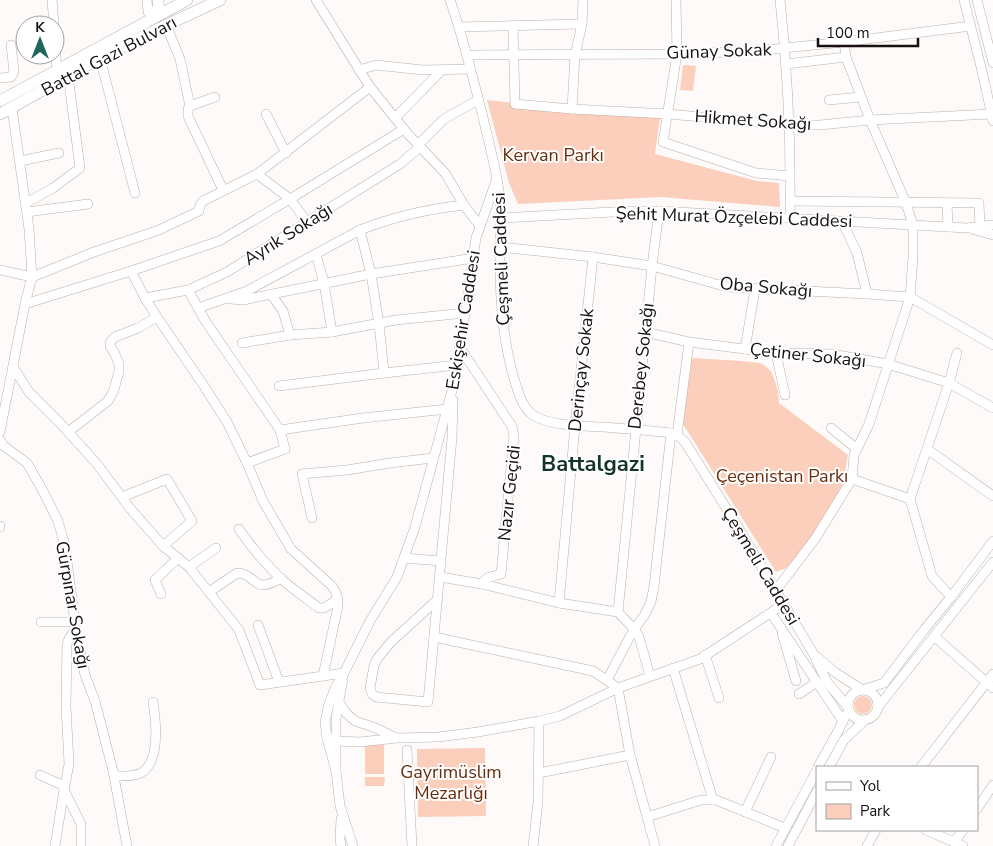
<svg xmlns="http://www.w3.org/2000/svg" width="993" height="846" viewBox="0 0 993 846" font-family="'Nunito Sans',sans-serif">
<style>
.green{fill:#fbcfbb}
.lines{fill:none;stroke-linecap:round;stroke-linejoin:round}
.minor-casing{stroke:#bcafa9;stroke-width:10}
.major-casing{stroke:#bcafa9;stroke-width:12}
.minor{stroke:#fff;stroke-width:9}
.major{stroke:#fff;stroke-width:11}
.labels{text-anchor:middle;stroke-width:4;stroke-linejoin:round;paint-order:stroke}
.street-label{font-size:18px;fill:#16110f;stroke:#fff}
.park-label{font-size:18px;fill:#682d0c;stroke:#fff}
.district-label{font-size:22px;font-weight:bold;fill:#13332d;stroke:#fff}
</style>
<rect width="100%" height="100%" fill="#fdfaf9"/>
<g class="green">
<path d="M683,65L696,66L693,91L680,90Z"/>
<path d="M487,100L660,118L655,154L757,181L779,183L780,207L661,197L518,204L509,183Z"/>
<path d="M692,358L741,361L760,363L764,365L771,371L775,381L778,392L779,403L848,455L845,472L841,487L816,530L791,564L784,569L776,572L683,424Z"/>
<circle cx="863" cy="705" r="9"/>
<rect x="365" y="745" width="19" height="29"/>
<path d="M485,748L486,816L418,817L417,749Z"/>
<path d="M365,777H385L384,786H365Z"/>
</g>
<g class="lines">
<defs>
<g id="minor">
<path d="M52,0L54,25"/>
<path d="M147,0L148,12L159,9"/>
<path d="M316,0L370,87L407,133L445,173L464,205L480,226"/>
<path d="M450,0C463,37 472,75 482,113C488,139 495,164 499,191C502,215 499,238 500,263C500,303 503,343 515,382C519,394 522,407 533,415C549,426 584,426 603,427C626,429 648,430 671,433L678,436L685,442L738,527L813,653L827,682L847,706"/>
<path d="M676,0L677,54L663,142L756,173L790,176"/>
<path d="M780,0C788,73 791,145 790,218"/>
<path d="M964,0L982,71L993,121"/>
<path d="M977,0L993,63"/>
<path d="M166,25L180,59L190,106L188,109V116L223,190"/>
<path d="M513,26L515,104L572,109L668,114L790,125H820L870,120L992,114"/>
<path d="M459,27L582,24"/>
<path d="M55,44L57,70"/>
<path d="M467,55L677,54L755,51L844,42L971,26"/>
<path d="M100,58L135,193"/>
<path d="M786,64L846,57"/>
<path d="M359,70L376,65L423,70L470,69"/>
<path d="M0,78L11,77L14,72L11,45"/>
<path d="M829,100L861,97"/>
<path d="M190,106L215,97"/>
<path d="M572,109L575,55L582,24L583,0"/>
<path d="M266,114L286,153"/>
<path d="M395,118L442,70"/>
<path d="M418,145L444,119L478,100"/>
<path d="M20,161L59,153"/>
<path d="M257,174L290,199L307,222"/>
<path d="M790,201L979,203L980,227"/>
<path d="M26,203L53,188L80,168L68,75"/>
<path d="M947,203L948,227"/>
<path d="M27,212L88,204"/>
<path d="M501,218L631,211H659L967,228L993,225"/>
<path d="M842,221L857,253L867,294"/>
<path d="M972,229L993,235"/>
<path d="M500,247L593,257L652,266L727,287L867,294L910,297L993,345"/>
<path d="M316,254L324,283L332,332"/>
<path d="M0,270L32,277L94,252L159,230L199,211L200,205L203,201L257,174L370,87"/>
<path d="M131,271L145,298L157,317L204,386L227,422L247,463L263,501L291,549L332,586C337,593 338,598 338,606L323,676"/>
<path d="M188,290L206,322L280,430L285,449L247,463"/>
<path d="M271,294L283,311L290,335"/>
<path d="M145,298L188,290L227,272L400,164L420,147"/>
<path d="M231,299L243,300L371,274L474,258"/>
<path d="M25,304L131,271L219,241L290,199L404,129"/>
<path d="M198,308L247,291L360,230C393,217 428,209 464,205"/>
<path d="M645,332L689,342L776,353L832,354L888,364L949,383L993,408"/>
<path d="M242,343L290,335L332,332L396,320L465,313"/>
<path d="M459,346L509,422L512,426L514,436L501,574C494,576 486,576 482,584"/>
<path d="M745,349L755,289"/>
<path d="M776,353L785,395"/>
<path d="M13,367L29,392L61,424L97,464L129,507L163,546L189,567L239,630L260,685L344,673"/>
<path d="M384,373L457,365"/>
<path d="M279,386L384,373L379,324L371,274L360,230"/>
<path d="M831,428L857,449"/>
<path d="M280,430L363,418L447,409"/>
<path d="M0,432L25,304L32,277L29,229L12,108"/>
<path d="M68,432L108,401L114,390L119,371V364L115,354L110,346C109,342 112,340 115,337L138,328L157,317"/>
<path d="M677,435L689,342"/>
<path d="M0,440L4,446L27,463L43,491L58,521L65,546L76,630L85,675L95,701L113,771L127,846"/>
<path d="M927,449L993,496"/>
<path d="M852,479L910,499L932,576L951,597"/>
<path d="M122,497L167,479L192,521L163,546"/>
<path d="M910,499L949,383L957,353"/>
<path d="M312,518L302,474L347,470L390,463L433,458"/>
<path d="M0,526V527"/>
<path d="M239,529C251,547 264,562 279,577C291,588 306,598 319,608H324L338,599"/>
<path d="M404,558L441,561"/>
<path d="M189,567L216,548"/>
<path d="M440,577L482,584L559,603L618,612L634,629L639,637L650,676"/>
<path d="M776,590L815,539L852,479L854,455L869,424L910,297L913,257V225L906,203L870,120L846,57L844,42"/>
<path d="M209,592L237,573C257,573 252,596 281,578"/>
<path d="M161,594L155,580L178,558"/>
<path d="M438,599L391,642L377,659L374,666L370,688L372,694L376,697L428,702L452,438L453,400"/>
<path d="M559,603L575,426L593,257"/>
<path d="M618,612L652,266L659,211"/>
<path d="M771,613L842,720"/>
<path d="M41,622H75"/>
<path d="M258,625L279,682"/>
<path d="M782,633L796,681"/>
<path d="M434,637L593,671L618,688L630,755L655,846"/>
<path d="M935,637L993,688"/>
<path d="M705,655L719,698"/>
<path d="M817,657L836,673L861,689"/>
<path d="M673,668L713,800"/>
<path d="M343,678L336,718V771L340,806L353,846"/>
<path d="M607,680L634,629L644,616L651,602L654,586L671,433"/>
<path d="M865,689L884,683L924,630L951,597L993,541"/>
<circle cx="863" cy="705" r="15"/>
<path d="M799,694L817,682"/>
<path d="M340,704L346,713L355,721L376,728L396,738"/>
<path d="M878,707L993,562"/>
<path d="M327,738L337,741L360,742L397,738L438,737L478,732L539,721L560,716L618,688L700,659L784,604"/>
<path d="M407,750L412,846"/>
<path d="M818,767L837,733L846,715"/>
<path d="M829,767L844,740L865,720"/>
<path d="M921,767L993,674"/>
<path d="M336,771L327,738L325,722L329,704L336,686L344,673L370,621L397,577L415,527L453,387L465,313L476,238L496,181"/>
<path d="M539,773L630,755"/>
<path d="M40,775L64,786"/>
<path d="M114,776C123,776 133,777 141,773C161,761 156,721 153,702"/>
<path d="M64,790L81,824V846"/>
<path d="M977,809L993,785"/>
<path d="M745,812L771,757"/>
<path d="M647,817L701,800H716L785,828"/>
<path d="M926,830L963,846"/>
<path d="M954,842L963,830"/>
<path d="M55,846L64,790L69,764L66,706L67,644C69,638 71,634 76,630"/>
<path d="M341,846L340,839L341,819"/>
<path d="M533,846L538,802L539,721"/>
<path d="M776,846L817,770"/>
<path d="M788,846L817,791"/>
<path d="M867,846L876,830"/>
</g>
<g id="major">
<path d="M158,0L159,15"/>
<path d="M0,101L187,0"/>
<path d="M0,114L100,58L160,28L220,0"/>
</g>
</defs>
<use href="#minor" class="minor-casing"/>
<use href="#major" class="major-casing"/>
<use href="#minor" class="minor"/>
<use href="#major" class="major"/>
</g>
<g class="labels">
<g class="street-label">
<text transform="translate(719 51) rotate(-2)" y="6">Günay Sokak</text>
<text transform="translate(109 56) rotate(-28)" y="6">Battal Gazi Bulvarı</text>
<text transform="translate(753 120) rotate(4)" y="6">Hikmet Sokağı</text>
<text transform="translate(734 217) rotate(2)" y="6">Şehit Murat Özçelebi Caddesi</text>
<text transform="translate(288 234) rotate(-32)" y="6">Ayrık Sokağı</text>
<text transform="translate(501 259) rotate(-92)" y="6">Çeşmeli Caddesi</text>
<text transform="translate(766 287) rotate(5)" y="6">Oba Sokağı</text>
<text transform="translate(463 320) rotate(-81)" y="6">Eskişehir Caddesi</text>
<text transform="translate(808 355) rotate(6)" y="6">Çetiner Sokağı</text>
<text transform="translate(641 366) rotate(-84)" y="6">Derebey Sokağı</text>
<text transform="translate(581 370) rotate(-84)" y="6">Derinçay Sokak</text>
<text transform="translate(509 493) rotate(-84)" y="6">Nazır Geçidi</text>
<text transform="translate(761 566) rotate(59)" y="6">Çeşmeli Caddesi</text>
<text transform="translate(73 605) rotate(80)" y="6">Gürpınar Sokağı</text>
</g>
<g class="park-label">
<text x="553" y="161">Kervan Parkı</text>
<text x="782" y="482">Çeçenistan Parkı</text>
<text x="451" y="778">Gayrimüslim<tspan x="451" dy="21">Mezarlığı</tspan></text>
</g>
<g class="district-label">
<text x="593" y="471">Battalgazi</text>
</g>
</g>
<rect x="816" y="766" width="162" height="65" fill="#ffffff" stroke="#a2a09f"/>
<rect x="826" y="782" width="25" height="8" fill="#ffffff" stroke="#a2a09f"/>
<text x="860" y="791" font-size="15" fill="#16110f">Yol</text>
<rect x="826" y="804" width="25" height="15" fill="#fbcfbb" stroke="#a2a09f"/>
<text x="860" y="816" font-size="15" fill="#16110f">Park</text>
<g transform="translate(40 40)"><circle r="24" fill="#ffffff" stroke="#a2a09f"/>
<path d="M0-4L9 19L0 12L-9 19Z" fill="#1d6459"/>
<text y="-8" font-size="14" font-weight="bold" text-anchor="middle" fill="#16110f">K</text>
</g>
<path d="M818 38v8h100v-8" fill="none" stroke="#16110f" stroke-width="2.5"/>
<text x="826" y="38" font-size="15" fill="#16110f" stroke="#ffffff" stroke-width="4" paint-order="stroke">100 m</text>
</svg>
